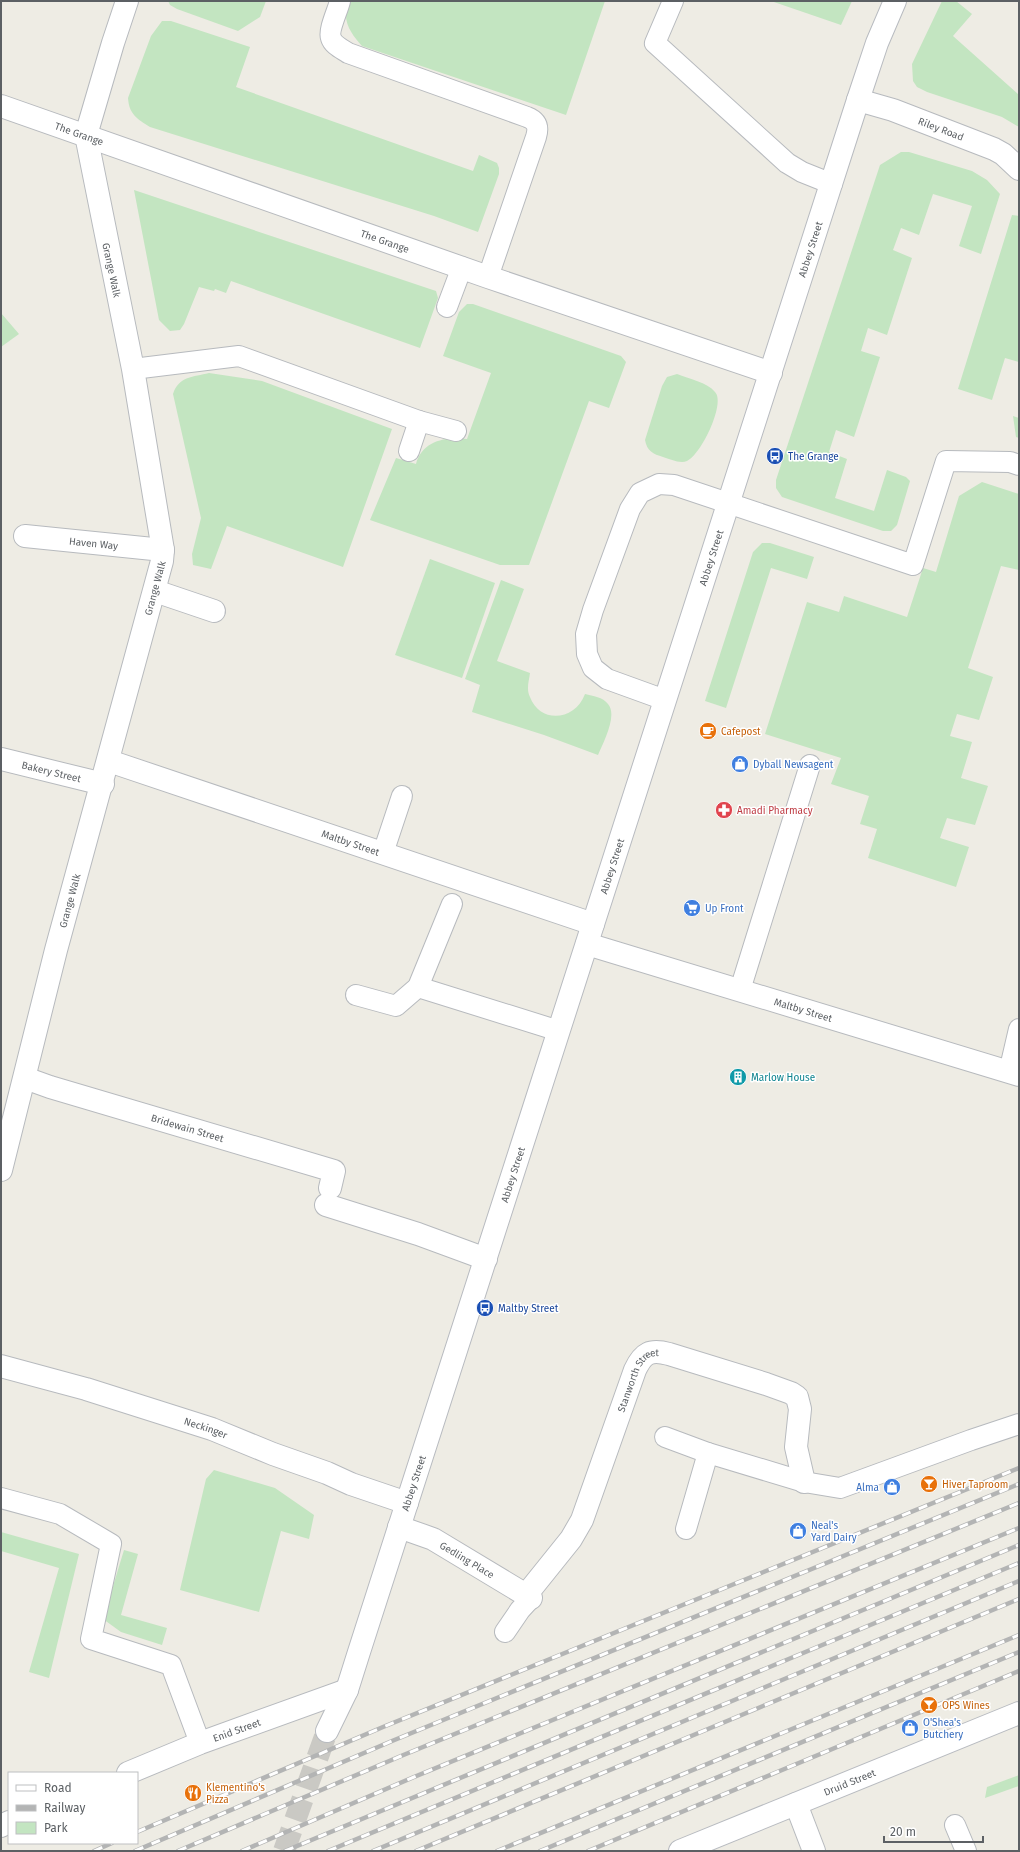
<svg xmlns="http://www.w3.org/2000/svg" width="1020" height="1852" viewBox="0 0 1020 1852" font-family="'Fira Sans',sans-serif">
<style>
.green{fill:#c3e5c1}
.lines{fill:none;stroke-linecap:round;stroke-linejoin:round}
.secondary-tunnel{stroke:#cac9c4;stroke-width:22;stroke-dasharray:22 11;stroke-linecap:butt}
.lane-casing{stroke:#b7babe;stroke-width:22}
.street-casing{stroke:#b7babe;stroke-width:24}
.secondary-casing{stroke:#b8bbc0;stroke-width:24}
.lane{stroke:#fff;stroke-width:20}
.street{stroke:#fff;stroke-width:22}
.secondary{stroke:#fff;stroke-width:22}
.rail-casing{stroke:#b3b4b4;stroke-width:4.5}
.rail{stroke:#fff;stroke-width:3;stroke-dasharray:9;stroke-linecap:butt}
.labels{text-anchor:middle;stroke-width:3;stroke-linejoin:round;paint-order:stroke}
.street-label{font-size:10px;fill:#5c6064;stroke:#fff}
.transit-label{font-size:10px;fill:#164399;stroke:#fff;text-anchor:start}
.food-label{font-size:10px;fill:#c56008;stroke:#fff;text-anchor:start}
.shop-label{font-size:10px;fill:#366cbe;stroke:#fff;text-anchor:start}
.health-label{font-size:10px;fill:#be3a42;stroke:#fff;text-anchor:start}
.culture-label{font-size:10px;fill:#0d838f;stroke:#fff;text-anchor:start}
</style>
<rect width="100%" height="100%" fill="#eeece4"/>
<g class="green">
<path d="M168,1H266L260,17L238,31L177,9L170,5Z"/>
<path d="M351,1H605L566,115L362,46C354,37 345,26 346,13C346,10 350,5 351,1Z"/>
<path d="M771,1H852L841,25Z"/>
<path d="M942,1H956L972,14L953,36L1019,95V127L1002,117L927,92L917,87L913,81L912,64Z"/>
<path d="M162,21H171L250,47L236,87L473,171L479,155L497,163L499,168V174L478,232L434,216L150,127C137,119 129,114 128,98L151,36Z"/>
<path d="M901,152H909L972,171L987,180L1000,194L981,254L959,246L972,206L933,194L919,235L901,228L893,250L912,258L887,335L868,328L861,351L880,357L854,437L836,430L829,452L847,459L835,498L874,511L887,470L906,477L910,481L897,525L891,531H883L782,497L776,488V480L880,165Z"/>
<path d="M134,190L436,291L438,298L420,348L231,281L226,293L215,289L214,291L199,287L184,324L180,330L170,331L159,320Z"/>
<path d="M1012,215L1019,216V362L1005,358L992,400L958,389Z"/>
<path d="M467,304H473L621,356L626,362L609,408L589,401L529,565H500L370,520L396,458L416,464C422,441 446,436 467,439L491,373L443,356L459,312Z"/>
<path d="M1,313L19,334L1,347Z"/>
<path d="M209,373L262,381L392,429L343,567L227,526L211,569L193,565L192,554L201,518L173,394C179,376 193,377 209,373Z"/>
<path d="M677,374C689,379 707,382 715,392C726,403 701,455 687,461C680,464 670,459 663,457C653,454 647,451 645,440L662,386L667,377Z"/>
<path d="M1013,416L1019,418V438L1016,437Z"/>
<path d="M982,482L1019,494V570L1001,566L968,668L993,677L979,720L957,714L950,736L972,742L961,778L988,786L975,825L947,818L940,838L969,847L956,887L868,858L877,829L860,824L869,796L831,784L841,758L765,734L807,602L839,612L844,596L907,617L923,568L936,572L959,496Z"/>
<path d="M762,543H770L814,557L807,579L771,568L726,708L705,701L753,552Z"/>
<path d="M430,559L495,583L462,678L395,655Z"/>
<path d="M501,580L524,589L497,661L530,673C529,681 526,689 530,697C540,724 575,721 585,694C593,696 603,697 608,704C618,715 603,743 598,755L544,735L472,712L480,685L465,679Z"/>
<path d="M214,1470L275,1488L314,1515L309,1539L281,1531L259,1612L180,1590L206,1479Z"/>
<path d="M1,1532L79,1554L49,1678L29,1672L59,1568L1,1551Z"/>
<path d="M124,1550L138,1554L121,1615L167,1628L162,1645L121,1632L103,1619Z"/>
<path d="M1019,1775V1786L985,1798L987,1787Z"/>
</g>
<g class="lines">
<path class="secondary-tunnel" d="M284,1851L327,1731"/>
<defs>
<g id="lane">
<path d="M340,1C338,10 328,30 331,38C333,45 342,49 348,53L527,117C537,121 539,127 536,137L488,277"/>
<path d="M673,1L655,43L787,163L802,172L832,184"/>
<path d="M447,307L462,267"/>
<path d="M133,369L239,356L419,421L456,431"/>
<path d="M409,451L419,421"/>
<path d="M665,700L607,679L593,668L587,654L586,634L593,610L630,509L640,493L659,484L674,485L913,565L946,461L1010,462L1019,465"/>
<path d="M383,853L402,796"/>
<path d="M418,987L559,1031"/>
<path d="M740,990L810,765"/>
<path d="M356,995L396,1006L418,987L452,904"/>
<path d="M1009,1072L1019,1029"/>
<path d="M665,1437L708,1453"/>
<path d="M1,1498L60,1514L111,1544L91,1639L171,1665L200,1743"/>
<path d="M686,1529L708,1453L804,1482L840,1488L971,1440L1019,1424"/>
<path d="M505,1632L520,1610L531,1598"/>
<path d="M955,1825L966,1851"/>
</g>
<g id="street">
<path id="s1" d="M858,100L893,110L994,149L1003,154L1019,169"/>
<path id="s2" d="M1,106L488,277L771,373"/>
<path id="s3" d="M25,536L163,550"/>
<path d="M155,591L214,611"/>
<path id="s4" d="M1,759L103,784"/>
<path id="s5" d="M109,761L593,924"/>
<path id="s6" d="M587,944L1019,1075"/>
<path id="s7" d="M25,1078L50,1087L334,1171L330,1188"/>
<path id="s8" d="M1,1170L56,950L162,561L163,550L133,369L86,135L113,43L127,1"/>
<path d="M326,1205L418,1234L486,1259"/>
<path id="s9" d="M1,1366L86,1389L212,1429L273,1454L327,1473L351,1484L407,1503"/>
<path id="s10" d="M399,1527L433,1539L531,1598"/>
<path id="s11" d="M526,1595L571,1539L582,1520L635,1370C643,1353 650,1349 669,1354L766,1384L791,1393L797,1397L800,1409L796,1447L804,1482"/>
<path id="s12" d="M128,1773L200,1743L347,1690"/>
<path d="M796,1804L814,1851"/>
<path d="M1,1826L9,1822"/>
</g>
<g id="secondary">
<path id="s13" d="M327,1731L347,1690L359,1652L858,100L877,43L895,1"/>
<path id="s14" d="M680,1851L1019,1713"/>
</g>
</defs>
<use href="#lane" class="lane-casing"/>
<use href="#street" class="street-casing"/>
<use href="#secondary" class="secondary-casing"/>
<use href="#lane" class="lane"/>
<use href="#street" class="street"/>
<use href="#secondary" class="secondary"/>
<defs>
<g id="rail">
<path d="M137,1832L383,1727L1019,1468"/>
<path d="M94,1851L112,1843"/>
<path d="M135,1851L392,1741L1019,1484"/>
<path d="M178,1851L401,1756L1019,1503"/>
<path d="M242,1851L414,1777L1019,1528"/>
<path d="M285,1851L1019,1545"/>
<path d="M328,1851L1019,1563"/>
<path d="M373,1851L1019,1581"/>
<path d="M416,1851L1019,1599"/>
<path d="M497,1851L1019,1635"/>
<path d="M540,1851L1019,1652"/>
<path d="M588,1851L1019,1671"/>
</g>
</defs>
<use href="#rail" class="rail-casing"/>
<use href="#rail" class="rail"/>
</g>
<defs>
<symbol id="bus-disc" viewBox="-11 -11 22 22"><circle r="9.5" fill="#1a4fb4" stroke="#fff"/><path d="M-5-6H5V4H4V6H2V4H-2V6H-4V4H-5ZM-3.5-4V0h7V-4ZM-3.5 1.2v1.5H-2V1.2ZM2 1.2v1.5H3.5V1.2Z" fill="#fff"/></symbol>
<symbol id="cafe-disc" viewBox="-11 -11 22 22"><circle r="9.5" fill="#e8710a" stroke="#fff"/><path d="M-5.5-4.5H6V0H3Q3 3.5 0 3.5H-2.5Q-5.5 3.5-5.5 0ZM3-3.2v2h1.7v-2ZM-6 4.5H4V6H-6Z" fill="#fff"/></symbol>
<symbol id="shop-disc" viewBox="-11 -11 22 22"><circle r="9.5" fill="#3f7fe0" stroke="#fff"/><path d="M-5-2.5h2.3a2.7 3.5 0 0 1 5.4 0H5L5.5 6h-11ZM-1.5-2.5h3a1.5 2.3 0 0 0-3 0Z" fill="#fff"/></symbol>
<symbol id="pharmacy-disc" viewBox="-11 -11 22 22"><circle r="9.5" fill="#e0444e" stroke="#fff"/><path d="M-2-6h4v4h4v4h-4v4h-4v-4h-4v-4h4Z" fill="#fff"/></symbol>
<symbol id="supermarket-disc" viewBox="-11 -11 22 22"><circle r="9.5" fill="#3f7fe0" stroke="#fff"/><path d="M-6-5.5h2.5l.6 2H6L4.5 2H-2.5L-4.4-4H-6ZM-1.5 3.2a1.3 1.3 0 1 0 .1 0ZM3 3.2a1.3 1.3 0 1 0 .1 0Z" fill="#fff"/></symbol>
<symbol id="building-disc" viewBox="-11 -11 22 22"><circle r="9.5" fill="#0f9aa8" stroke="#fff"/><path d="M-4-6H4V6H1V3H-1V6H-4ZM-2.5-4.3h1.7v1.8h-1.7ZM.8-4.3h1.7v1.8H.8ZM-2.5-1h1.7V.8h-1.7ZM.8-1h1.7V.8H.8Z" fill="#fff"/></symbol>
<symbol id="bar-disc" viewBox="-11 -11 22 22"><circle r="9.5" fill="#e8710a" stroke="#fff"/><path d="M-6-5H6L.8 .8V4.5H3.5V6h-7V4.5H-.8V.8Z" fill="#fff"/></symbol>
<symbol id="restaurant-disc" viewBox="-11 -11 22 22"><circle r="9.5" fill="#e8710a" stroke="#fff"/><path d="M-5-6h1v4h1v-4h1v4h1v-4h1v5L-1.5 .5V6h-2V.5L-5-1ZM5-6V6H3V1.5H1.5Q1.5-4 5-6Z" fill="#fff"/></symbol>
</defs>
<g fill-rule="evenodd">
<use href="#bus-disc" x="765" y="446" width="20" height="20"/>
<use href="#cafe-disc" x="698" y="721" width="20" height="20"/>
<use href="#shop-disc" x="730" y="754" width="20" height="20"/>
<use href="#pharmacy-disc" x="714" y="800" width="20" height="20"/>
<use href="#supermarket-disc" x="682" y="898" width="20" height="20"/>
<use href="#building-disc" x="728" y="1067" width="20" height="20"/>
<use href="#bus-disc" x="475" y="1298" width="20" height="20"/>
<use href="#bar-disc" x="919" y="1474" width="20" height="20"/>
<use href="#shop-disc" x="882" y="1477" width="20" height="20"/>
<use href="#shop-disc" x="788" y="1521" width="20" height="20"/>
<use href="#bar-disc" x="919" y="1695" width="20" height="20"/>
<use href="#shop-disc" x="900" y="1718" width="20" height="20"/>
<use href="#restaurant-disc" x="183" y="1783" width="20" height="20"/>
</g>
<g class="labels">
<g class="street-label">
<text dy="4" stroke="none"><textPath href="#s1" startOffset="88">Riley Road</textPath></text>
<text dy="4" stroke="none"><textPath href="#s2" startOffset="83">The Grange</textPath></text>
<text dy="4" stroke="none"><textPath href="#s2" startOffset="407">The Grange</textPath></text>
<text dy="4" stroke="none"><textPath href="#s13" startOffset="1559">Abbey Street</textPath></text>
<text transform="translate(112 270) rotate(78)" y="4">Grange Walk</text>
<text dy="4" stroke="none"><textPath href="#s3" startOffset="69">Haven Way</textPath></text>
<text dy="4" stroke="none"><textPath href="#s13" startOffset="1235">Abbey Street</textPath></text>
<text dy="4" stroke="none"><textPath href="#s8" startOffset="602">Grange Walk</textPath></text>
<text dy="4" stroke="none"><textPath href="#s4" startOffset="52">Bakery Street</textPath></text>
<text dy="4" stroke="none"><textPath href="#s5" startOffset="255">Maltby Street</textPath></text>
<text dy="4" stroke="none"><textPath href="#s13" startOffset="911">Abbey Street</textPath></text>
<text dy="4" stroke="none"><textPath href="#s8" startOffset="278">Grange Walk</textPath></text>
<text dy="4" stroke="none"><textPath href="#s6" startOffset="226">Maltby Street</textPath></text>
<text dy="4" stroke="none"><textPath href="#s7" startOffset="170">Bridewain Street</textPath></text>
<text dy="4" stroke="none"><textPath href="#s13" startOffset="587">Abbey Street</textPath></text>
<text dy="4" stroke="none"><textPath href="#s11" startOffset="247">Stanworth Street</textPath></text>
<text dy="4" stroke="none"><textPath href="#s9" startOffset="214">Neckinger</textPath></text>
<text dy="4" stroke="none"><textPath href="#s13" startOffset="263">Abbey Street</textPath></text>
<text dy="4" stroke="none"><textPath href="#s10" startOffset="76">Gedling Place</textPath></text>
<text dy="4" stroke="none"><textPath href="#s12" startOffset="117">Enid Street</textPath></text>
<text dy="4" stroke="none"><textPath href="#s14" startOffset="183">Druid Street</textPath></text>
</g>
<g class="transit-label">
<text x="788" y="460">The Grange</text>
<text x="498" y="1312">Maltby Street</text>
</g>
<g class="food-label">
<text x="721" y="735">Cafepost</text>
<text x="942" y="1488">Hiver Taproom</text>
<text x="942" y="1709">OPS Wines</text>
<text x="206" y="1791">Klementino's<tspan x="206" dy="12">Pizza</tspan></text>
</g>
<g class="shop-label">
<text x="753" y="768">Dyball Newsagent</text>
<text x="705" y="912">Up Front</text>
<text x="879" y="1491" text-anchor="end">Alma</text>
<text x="811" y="1529">Neal's<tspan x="811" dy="12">Yard Dairy</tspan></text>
<text x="923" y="1726">O'Shea's<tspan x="923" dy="12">Butchery</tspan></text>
</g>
<g class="health-label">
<text x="737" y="814">Amadi Pharmacy</text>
</g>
<g class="culture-label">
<text x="751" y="1081">Marlow House</text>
</g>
</g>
<rect width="1020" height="1852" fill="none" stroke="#5c6064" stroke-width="4"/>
<rect x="8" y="1772" width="130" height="72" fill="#ffffff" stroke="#bebfc1"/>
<rect x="16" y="1785" width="20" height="6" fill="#ffffff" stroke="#bebfc1"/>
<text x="44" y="1792" font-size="12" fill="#5c6064">Road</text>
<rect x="16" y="1805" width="20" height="6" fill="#b3b4b4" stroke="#bebfc1"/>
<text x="44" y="1812" font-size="12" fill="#5c6064">Railway</text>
<rect x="16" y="1822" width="20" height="12" fill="#c3e5c1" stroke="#bebfc1"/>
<text x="44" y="1832" font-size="12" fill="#5c6064">Park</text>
<path d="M884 1836v6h99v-6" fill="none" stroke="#5c6064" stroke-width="2"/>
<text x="890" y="1836" font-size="12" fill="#5c6064" stroke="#ffffff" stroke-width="3" paint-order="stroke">20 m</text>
</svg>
